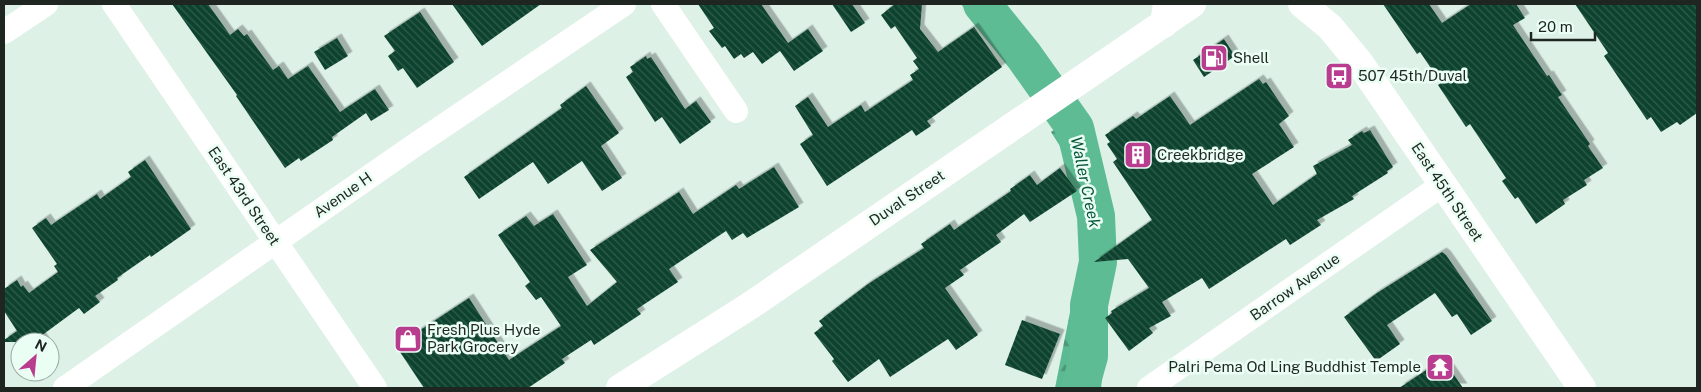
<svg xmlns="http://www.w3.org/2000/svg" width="1701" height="392" viewBox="0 0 1701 392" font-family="'Public Sans',sans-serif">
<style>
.forest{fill:url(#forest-firs)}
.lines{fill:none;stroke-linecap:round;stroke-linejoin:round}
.river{stroke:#5ebc94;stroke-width:38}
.building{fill:url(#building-back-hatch);filter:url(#shadow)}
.minor{stroke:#fff;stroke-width:24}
.tertiary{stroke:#fff;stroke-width:28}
.secondary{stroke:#fff;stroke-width:28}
.labels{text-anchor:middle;stroke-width:5;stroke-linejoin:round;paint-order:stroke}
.poi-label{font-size:15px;fill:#1f2622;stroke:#ebfef4;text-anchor:start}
.street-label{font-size:15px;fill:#1f2622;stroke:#ebfef4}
.water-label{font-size:16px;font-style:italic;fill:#08563c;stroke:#ebfef4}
</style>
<defs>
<pattern id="forest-firs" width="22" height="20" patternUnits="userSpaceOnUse" patternTransform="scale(1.25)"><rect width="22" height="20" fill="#5cba92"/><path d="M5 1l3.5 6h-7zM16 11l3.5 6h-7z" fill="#4b9777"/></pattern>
<pattern id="building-back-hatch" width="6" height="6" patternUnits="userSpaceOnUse" patternTransform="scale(1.25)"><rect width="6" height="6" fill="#0e432f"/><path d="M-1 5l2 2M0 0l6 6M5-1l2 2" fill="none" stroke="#315c4b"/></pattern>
<filter id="shadow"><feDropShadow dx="4.5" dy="-4.5" stdDeviation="0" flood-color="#0004"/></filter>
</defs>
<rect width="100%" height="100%" fill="#ddf1e7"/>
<g class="forest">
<path d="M961,4H1001L1053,66L1022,84L1014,72Z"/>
<path d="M1083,110L1108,240L1103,309L1104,363L1101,388H1055L1090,211L1072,165L1051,132Z"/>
</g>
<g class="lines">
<path class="river" d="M982,4L1024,56L1075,128L1096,216L1098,262L1089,305V356L1080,388"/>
</g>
<g class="building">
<path d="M172,4H208L230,35L238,29L244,36L247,34L273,70L279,66L288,79L308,66L340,112L375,89L389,110L371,121L366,113L332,137L333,140L301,161L299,158L285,168L236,96L237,95Z"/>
<path d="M452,4H541L482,46Z"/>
<path d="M698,4H761L788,43L808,29L823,51L794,71L780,51L762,64L753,52L744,58L741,54L734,59L725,46L722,48L709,31L714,28Z"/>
<path d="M832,4H852L865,23L851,32Z"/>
<path d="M895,4H922L920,29L938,52L974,27L1002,67L927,121L931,126L916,136L912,130L827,186L800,144L813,135L795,106L808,97L828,127L861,105L865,112L913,80L910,75L919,69L913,61L917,58L895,26L891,29L881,15Z"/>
<path d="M1383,4H1429L1442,23L1471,4H1516L1525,18L1513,25L1547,76L1549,75L1562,95L1558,97L1590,144L1588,146L1603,168L1584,180L1587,185L1563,200L1565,204L1536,224L1518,197L1515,199L1502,181L1506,178L1470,124L1466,127L1438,85L1441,83L1420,52L1417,54Z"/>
<path d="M1575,4H1697V113L1680,125L1677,122L1661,132L1651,117L1647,120L1604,56L1608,53Z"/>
<path d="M420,12L454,62L417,88L403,68L398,71L388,56L395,51L384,36Z"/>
<path d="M337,38L348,56L325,70L314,52Z"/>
<path d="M1224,39L1235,56L1204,77L1193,60Z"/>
<path d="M646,56L647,59L651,57L685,109L696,101L711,122L680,144L662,117L655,122L626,77L633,72L630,67Z"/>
<path d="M1259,79L1263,84L1266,82L1289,116L1279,124L1294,147L1252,174L1273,205L1317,174L1313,166L1352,145L1348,140L1362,131L1364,133L1370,130L1393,167L1387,171L1388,173L1352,196L1354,199L1317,220L1321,225L1290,245L1286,239L1209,289L1202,278L1162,302L1171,316L1149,328L1153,333L1129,351L1105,318L1112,313L1111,311L1149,288L1128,259L1094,262L1152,220L1113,162L1117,159L1107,144L1110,142L1105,135L1133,116L1136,119L1170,96L1190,125Z"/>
<path d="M586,86L619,133L601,146L622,178L602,191L582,161L548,184L533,162L479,199L464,177L562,108L560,105Z"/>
<path d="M145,160L191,229L151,257L150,255L117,278L118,280L95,296L100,302L84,314L79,308L41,336L45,342H4V340L17,331L4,311V289L17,280L21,287L23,285L29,293L58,272L54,266L57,264L32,228L46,218L51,225L97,194L100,199L131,177L128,172Z"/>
<path d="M774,167L799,207L747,238L743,233L732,240L726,231L669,269L678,282L637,309L641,314L594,345L591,340L562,359L565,363L528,388H424L396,346L469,298L509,360L561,326L541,297L536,300L525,286L530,282L498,235L526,216L534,226L553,214L587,265L568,277L587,306L617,282L590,250L679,192L693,214L736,185L739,189Z"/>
<path d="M1060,168L1077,191L1030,222L1024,214L996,235L1001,242L960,270L964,275L945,288L978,335L956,350L948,339L890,377L879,359L848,382L832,361L834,359L814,333L823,326L819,321L868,284L924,248L921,244L950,224L954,230L1011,191L1010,189L1030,175L1037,185Z"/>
<path d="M1442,252L1446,255L1492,321L1471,335L1457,314L1452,317L1435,293L1387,325L1400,344L1376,361L1344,317L1377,293Z"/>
<path d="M1022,320L1060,334L1042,379L1005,365Z"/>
<path d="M1443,359L1463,388H1399Z"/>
</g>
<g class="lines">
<g class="minor">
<path d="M114,4L375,388"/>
<path d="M663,4L736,111"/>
<path d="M4,32L46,4"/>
<path d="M65,388L415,145L624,4"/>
<path d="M1149,388L1442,185"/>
</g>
<path class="tertiary" d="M620,388L748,307L1192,4"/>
<g class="secondary">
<path d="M1302,4L1330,27L1359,62L1582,388"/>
<path d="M1164,24L1167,4"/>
</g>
</g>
<defs>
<symbol id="fuel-square" viewBox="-11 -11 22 22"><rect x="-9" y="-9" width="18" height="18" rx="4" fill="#b83d8f" stroke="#ebfef4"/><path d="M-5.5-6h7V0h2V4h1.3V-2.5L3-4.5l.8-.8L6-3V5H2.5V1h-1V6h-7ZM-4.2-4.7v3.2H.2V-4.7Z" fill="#fff"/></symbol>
<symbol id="bus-square" viewBox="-11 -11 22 22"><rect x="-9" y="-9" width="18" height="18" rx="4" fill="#b83d8f" stroke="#ebfef4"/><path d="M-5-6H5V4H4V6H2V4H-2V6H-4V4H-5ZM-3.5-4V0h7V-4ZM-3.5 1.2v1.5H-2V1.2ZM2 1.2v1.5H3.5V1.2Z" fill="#fff"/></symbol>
<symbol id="building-square" viewBox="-11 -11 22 22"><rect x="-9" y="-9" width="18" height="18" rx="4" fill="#b83d8f" stroke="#ebfef4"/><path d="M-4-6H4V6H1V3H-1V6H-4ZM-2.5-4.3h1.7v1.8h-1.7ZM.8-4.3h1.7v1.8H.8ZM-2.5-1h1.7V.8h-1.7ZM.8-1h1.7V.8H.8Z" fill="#fff"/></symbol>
<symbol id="shop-square" viewBox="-11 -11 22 22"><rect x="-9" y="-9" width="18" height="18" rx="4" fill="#b83d8f" stroke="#ebfef4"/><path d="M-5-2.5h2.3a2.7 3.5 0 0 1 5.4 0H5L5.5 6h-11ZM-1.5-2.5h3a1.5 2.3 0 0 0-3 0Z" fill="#fff"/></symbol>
<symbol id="temple-square" viewBox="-11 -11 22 22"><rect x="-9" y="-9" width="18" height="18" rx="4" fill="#b83d8f" stroke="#ebfef4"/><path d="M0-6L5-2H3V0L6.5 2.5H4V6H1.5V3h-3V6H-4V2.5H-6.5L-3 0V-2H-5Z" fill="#fff"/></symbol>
</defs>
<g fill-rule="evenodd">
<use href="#fuel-square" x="1198" y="42" width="32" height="32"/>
<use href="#bus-square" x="1323" y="60" width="32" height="32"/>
<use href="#building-square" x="1122" y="139" width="32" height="32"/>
<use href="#shop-square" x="392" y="323" width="32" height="32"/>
<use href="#temple-square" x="1424" y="351" width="32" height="32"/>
</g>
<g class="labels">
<g class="poi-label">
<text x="1233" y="63">Shell</text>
<text x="1358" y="81">507 45th/Duval</text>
<text x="1157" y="160">Creekbridge</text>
<text x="427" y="335">Fresh Plus Hyde<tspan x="427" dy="17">Park Grocery</tspan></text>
<text x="1421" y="372" text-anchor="end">Palri Pema Od Ling Buddhist Temple</text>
</g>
<g class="street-label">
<text transform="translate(1447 192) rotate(56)" y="5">East 45th Street</text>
<text transform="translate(343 195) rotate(-35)" y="5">Avenue H</text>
<text transform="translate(244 196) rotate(56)" y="5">East 43rd Street</text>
<text transform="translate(907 198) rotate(-34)" y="5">Duval Street</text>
<text transform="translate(1295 287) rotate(-35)" y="5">Barrow Avenue</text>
</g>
<g class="water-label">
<text transform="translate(1086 182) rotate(78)" y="6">Waller Creek</text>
</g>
</g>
<rect width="1701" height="392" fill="none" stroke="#1f2622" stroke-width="10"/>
<g transform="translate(35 357) rotate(27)"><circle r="24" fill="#ebfef4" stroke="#99a8a0"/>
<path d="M0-4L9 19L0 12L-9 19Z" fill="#b83d8f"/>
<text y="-8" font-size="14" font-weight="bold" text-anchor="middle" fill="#1f2622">N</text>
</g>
<path d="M1531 32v8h64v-8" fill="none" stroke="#1f2622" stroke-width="2.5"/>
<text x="1538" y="32" font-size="15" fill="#1f2622" stroke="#ebfef4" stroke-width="4" paint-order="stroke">20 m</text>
</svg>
